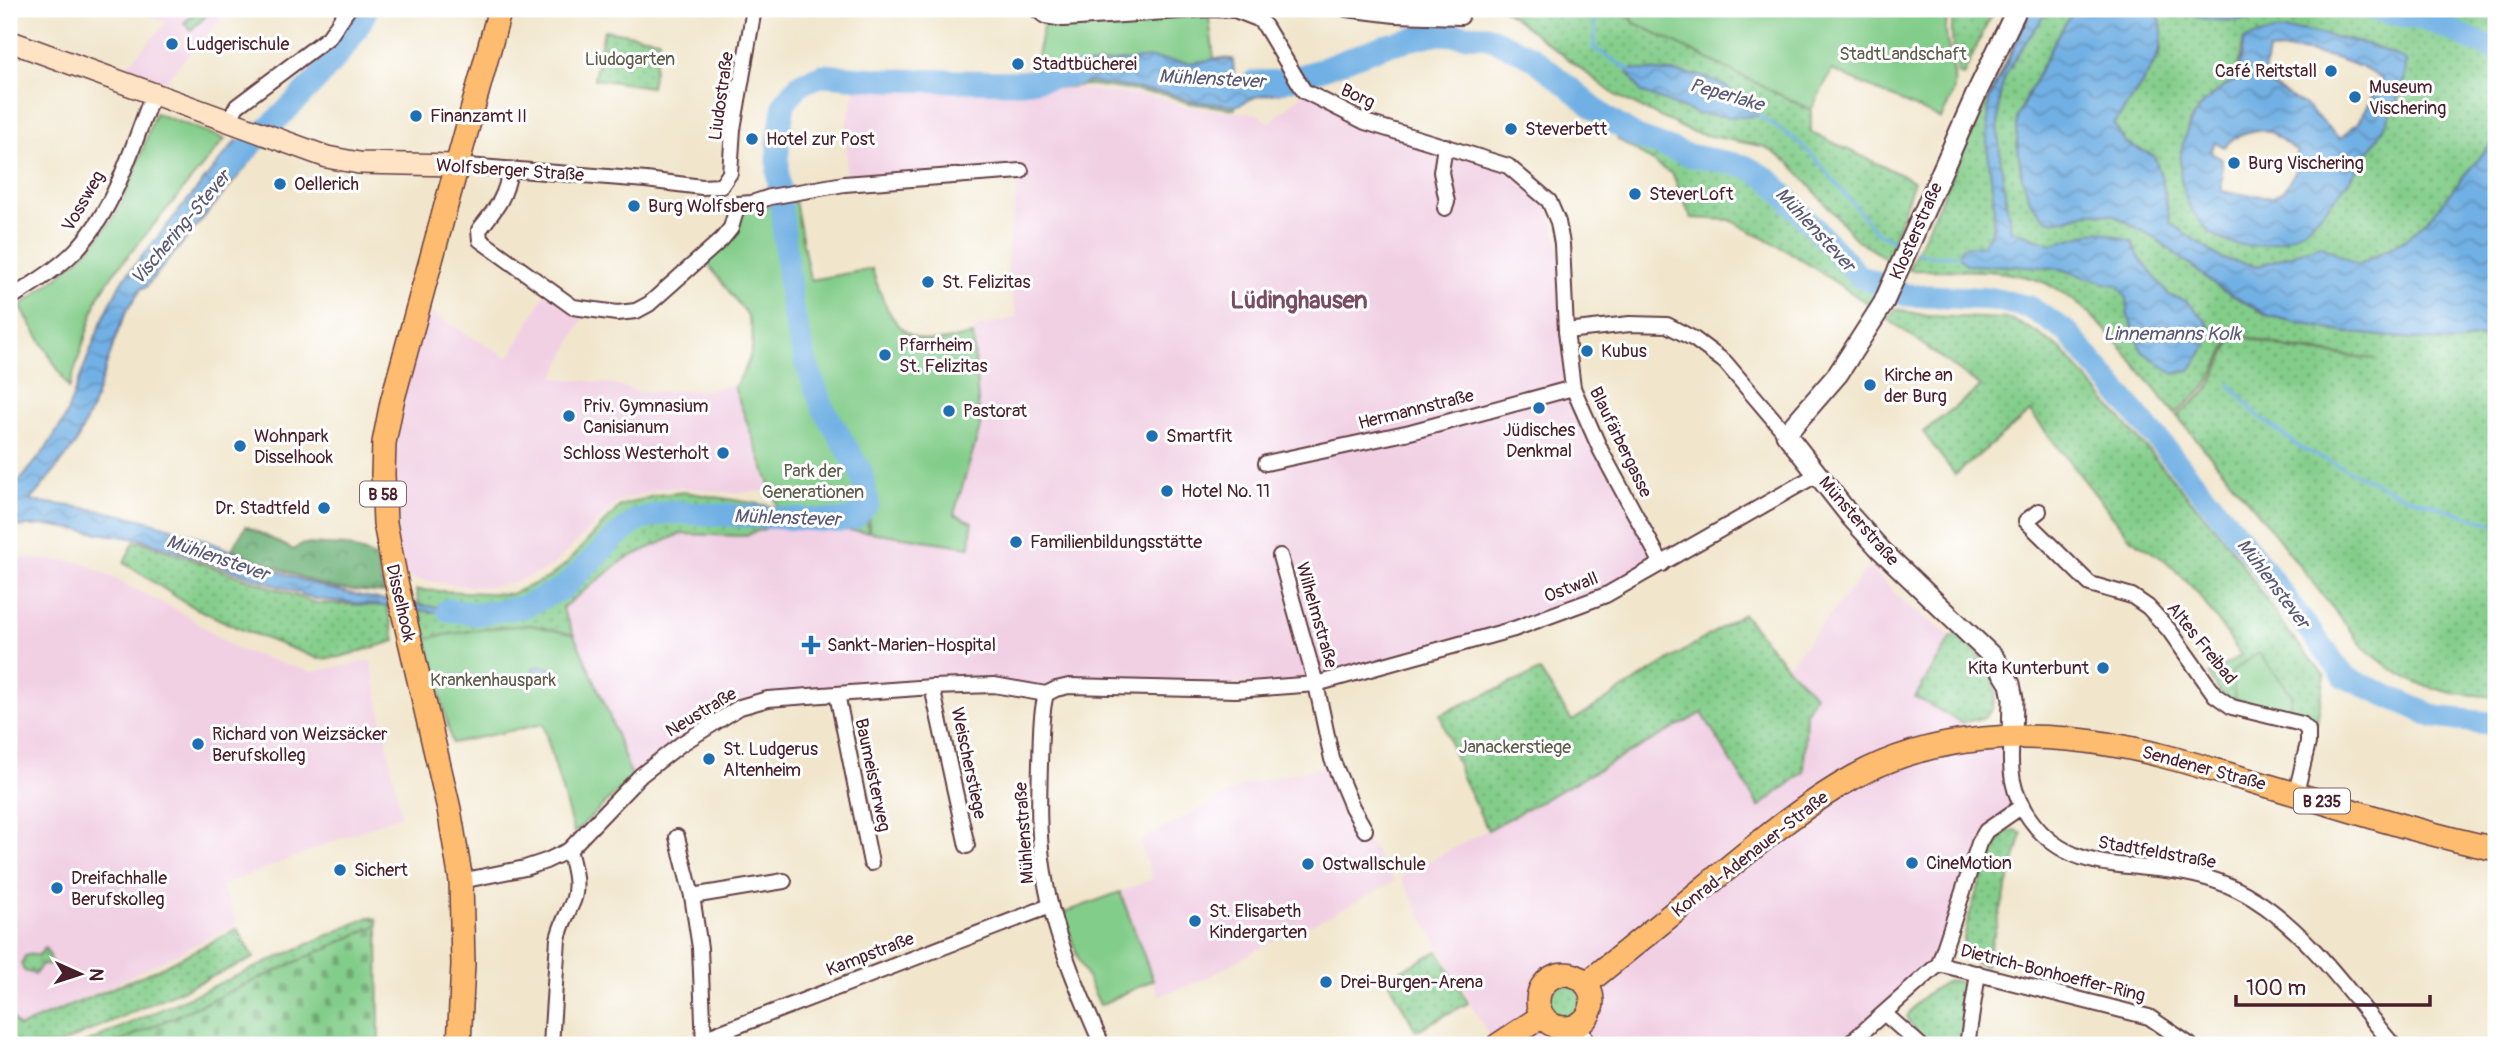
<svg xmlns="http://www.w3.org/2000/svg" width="2505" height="1054" viewBox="0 0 2505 1054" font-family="Pangolin,sans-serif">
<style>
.built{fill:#f1d0e4}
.grass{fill:url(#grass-dots);stroke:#66765a;stroke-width:2;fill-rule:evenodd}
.forest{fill:url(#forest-crowns);stroke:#5a6850;stroke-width:2}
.cemetery{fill:url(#cemetery-stones);stroke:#66765a;stroke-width:2}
.park{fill:#83cd8a;stroke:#66765a;stroke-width:2}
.water{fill:url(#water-waves);stroke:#5e6888;stroke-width:2;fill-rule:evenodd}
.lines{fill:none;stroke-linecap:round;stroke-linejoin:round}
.stream{stroke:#71b0e4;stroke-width:3.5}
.river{stroke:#71b0e4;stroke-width:23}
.minor-casing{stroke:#633d43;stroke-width:18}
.tertiary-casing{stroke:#633d43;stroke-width:23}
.secondary-casing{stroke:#633d43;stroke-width:24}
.primary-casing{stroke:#633d43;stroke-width:26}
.minor{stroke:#fff;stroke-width:14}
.tertiary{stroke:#fff;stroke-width:19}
.secondary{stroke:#fee4c5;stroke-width:21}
.primary{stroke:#fdbc6f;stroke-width:23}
.poi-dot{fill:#1f6fb2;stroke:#fff;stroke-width:2.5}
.labels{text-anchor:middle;stroke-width:6;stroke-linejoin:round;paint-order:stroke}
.shield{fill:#fff;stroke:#80626b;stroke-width:2}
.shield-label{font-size:16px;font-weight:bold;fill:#4a1f2b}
.poi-label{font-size:18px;fill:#4a1f2b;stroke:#fff;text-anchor:start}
.park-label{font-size:18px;fill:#5e5c4c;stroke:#fff}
.street-label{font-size:18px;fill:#4a1f2b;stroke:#fff}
.water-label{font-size:19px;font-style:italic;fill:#5a5975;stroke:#fff}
.district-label{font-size:24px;font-weight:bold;fill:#7a4c61;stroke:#fff}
</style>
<defs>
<pattern id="grass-dots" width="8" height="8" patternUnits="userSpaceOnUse" patternTransform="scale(1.75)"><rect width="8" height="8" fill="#83cd8a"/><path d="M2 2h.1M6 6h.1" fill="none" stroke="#6da671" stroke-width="1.8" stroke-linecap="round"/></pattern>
<pattern id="forest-crowns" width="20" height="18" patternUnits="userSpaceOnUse" patternTransform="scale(1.75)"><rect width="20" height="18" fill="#6ab076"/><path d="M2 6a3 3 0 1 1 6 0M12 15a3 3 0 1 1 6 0" fill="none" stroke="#598f61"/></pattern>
<pattern id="cemetery-stones" width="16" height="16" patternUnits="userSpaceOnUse" patternTransform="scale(1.75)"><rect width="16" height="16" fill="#83cd8a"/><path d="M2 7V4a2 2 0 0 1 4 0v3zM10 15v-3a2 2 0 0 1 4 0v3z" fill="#6da671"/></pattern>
<pattern id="water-waves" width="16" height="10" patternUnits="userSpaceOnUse" patternTransform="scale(1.75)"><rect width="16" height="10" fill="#71b0e4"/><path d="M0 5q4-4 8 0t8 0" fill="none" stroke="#5f8fb9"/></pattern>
</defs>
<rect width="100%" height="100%" fill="#fff"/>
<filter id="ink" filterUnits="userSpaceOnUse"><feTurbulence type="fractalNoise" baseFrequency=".0143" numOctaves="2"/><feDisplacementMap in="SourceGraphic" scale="14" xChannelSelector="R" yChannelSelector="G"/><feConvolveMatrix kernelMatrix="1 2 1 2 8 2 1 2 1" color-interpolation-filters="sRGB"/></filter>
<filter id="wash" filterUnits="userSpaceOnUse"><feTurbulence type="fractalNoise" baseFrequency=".00686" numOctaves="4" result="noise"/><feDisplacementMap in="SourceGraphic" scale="28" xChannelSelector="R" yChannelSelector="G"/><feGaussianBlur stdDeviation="1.57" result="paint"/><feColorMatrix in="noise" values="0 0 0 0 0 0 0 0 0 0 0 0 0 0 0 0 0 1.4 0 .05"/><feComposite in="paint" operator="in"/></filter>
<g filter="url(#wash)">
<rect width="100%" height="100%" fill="#f1e6cc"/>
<g class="built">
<path d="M137,9H229L165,81L127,66L166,23Z"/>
<path d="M857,84L1033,91L1067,87L1163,98L1185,107L1258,114L1269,123L1304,93L1507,168L1547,203L1560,249L1573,389L1664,565L1602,597L1315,682L1055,688L993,683L770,695L633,777L604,701L562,608L626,560L681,535L742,537L776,525L868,532L970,547L973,522L955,515L980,428L974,331L977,327L1017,317L1007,276L1008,247L1021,171L846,185L847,121Z"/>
<path d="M546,292L584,316L554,377L613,384L640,392L706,390L733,385L770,491L730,493L682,487L659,489L618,502L550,568L513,583L488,587L462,586L402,577L386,467L425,310L509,358Z"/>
<path d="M9,557L82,562L186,615L236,649L311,672L371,660L401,815L221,886L237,924L111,986L19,1026L9,1011Z"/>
<path d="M1870,566L1901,600L1952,637L1916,697L1986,737L2011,739L2019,803L1986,831L1939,962L1842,1045H1494L1400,877L1703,713L1758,807L1804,772L1806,711L1815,695L1787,667Z"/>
<path d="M1329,765L1347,811L1395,881L1335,913L1271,942L1205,979L1159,996L1120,892L1152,879L1140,841L1246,784Z"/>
</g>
<g class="grass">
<path d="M1503,9H1628L1633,22L1811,110V132L1914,181L1887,259L1856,239L1791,164L1765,147L1691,132L1615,95Z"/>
<path d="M1955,9H1994L1963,76L1958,74C1954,52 1948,31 1955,9Z"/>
<path d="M2030,9H2075L2057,36L2017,117V141L2022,177L2066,219L2090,212L2114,215L2157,239L2218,287L2269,316L2342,332L2455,343L2496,333V697L2452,693L2416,683L2390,668L2365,649L2254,508L2177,416L2208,390L2235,334L2291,350L2376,359L2289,348L2234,333L2206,387L2175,414C2139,372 2090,297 2037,280C1997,267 1950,271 1908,270Z"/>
<path d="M2153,9H2186C2201,24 2230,20 2251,20L2263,9L2274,11L2275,9H2465L2496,21V139L2466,173L2434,213L2407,239L2357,265L2321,245L2258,266L2222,259L2170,223L2162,179L2154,156L2126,143L2114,125L2161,52L2159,15ZM2302,30L2370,45L2406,60C2410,104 2339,203 2304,229C2294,236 2280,239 2268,243L2181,181V157L2190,121L2210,97L2235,79L2244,39L2277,31Z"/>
<path d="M604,30L659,39L651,87L594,79Z"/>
<path d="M1616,138L1665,157L1739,171L1766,186L1855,283L1879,295L1873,307L1791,253L1730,220L1691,218L1673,175Z"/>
<path d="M1896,309L1927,316L2010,319L2033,330L2061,349L2227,542L2286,629L2325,676L2317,722L2237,703L2219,691L2209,675L2241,655L2196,591L2166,561L2130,538L2030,412L1955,475L1923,432L1981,387L1888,319Z"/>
<path d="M685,492L777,507L776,525L743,536L680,534L625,559L562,608L574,635L531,625L491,628L426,638L416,590L511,594L548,578L566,564L620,506L657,495Z"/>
<path d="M134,542H142L316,603L387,606L395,641L340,657L319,659L238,628L189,605L124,563Z"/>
<path d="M1743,614L1787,667L1815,695L1806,711L1804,772L1759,807L1702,713L1488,830L1462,777L1440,714L1540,671L1572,721Z"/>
<path d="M1958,634L1990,667L1996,691L1993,708L1985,717L1962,723L1915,697L1952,637Z"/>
<path d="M2016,830L2022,834L1985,966C1974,963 1968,961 1962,952C1964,923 1988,853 2006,832Z"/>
<path d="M369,917L377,919L378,925L112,1045H81Z"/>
<path d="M237,929L254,958L58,1045H9V1013L19,1027L158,969Z"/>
<path d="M45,948L50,956L52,965L42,964L35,974L24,971L21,964L25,956L32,954L38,956Z"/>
<path d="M1438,951L1468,1003L1416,1031L1387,978Z"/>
<path d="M1950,980L1963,983L1972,994L1967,1045C1939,1045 1919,1046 1907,1017C1915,1001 1934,988 1950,980Z"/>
<circle cx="1565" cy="1001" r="16"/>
</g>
<path class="forest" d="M246,526L294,550L300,545L305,544L347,546L375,557L384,593L339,589L313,582L232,549Z"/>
<path class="cemetery" d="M378,925L379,1045H112Z"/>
<g class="park">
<path d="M199,9H213L191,30L184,23Z"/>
<path d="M1628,9H1949C1939,42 1957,59 1954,88C1953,98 1945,110 1941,119L1832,70L1811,110L1633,22Z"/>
<path d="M1208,10L1214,58L1233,59L1235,109L1187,103L1167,95L1090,85L1030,90L1045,17Z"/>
<path d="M155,113L225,139L113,274L98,297L69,388L20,306C55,280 93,252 116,213C134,183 143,146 155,113Z"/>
<path d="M795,201L810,280L872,269C882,301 895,341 935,341C948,341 961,337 973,335L980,428L954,514L972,522L970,547L869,532L870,503L865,470L827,408L809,362L796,307L783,203Z"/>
<path d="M777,204L789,309L803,367L821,413L857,473L866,503L868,532L776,525L778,507L734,387C750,365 759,340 747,315L704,259L739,212Z"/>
<path d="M531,625L574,635L604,702L632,778L574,833L543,724L452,743L426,638L491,628Z"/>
<path d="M2259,653L2292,694L2288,714L2235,701L2232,671Z"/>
<path d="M1120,892L1153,980L1100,1005L1079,961L1063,913Z"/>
</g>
<g class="water">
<path d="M2032,9H2049C2035,30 2011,59 2003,83C1991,120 2005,191 2011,230L2052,244L2099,231L2131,241L2139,257L2169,295L2186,301L2204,318L2212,332L2202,353L2190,370L2174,374L2142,351L2127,313V298L2117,285C2096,283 2079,273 2059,269C2028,264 1997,267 1966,265L1958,255L1962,247L1983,245L1993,228L1994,205L1987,142L1989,100Z"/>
<path d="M2075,9H2153C2183,42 2131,96 2114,125L2126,143L2154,156L2162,179L2170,223L2222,259L2258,266L2321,245L2358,265L2407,239L2434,213L2466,173L2496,139V333L2455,343L2342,332L2269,316L2218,287L2157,239L2114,215L2090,212L2066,219L2048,221L2031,203L2022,177L2017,141V117L2057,36Z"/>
<path d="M2186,9H2275V11L2262,9L2251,20C2230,20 2201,24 2186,9Z"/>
<path d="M2302,30L2370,45L2406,60C2410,104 2339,203 2304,229C2273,250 2227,254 2202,224C2185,205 2178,181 2181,155C2184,132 2193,111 2212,96C2218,90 2228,86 2233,80C2241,72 2242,50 2244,39L2276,31ZM2288,50C2321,52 2354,62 2382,78L2357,125L2353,126L2340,139L2307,107L2263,80L2268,51ZM2256,130L2269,131L2298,152L2292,164L2297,169L2283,191L2273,197L2222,192V159L2211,153L2215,142L2224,147C2234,136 2243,133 2256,130Z"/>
<path d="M1151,58L1189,63L1216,59L1233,60L1234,82L1281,76L1289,88L1287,91L1255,97L1236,106L1190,101L1169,93L1091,82L1045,88V73H1049L1061,61L1067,67Z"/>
<path d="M1626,69C1653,71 1681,71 1707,78C1728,84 1745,102 1760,116L1732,117L1697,114L1641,92Z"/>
<path d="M236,141L260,150L145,288H142L126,312L117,334L92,408L75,445L30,501C83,507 135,514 186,533C229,548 271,571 314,584C366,601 423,604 477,613L476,616L316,599L144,540L47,525L9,527V487L20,481L45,450L64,420L101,323L121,282Z"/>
<path d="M540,666L553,669L555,678C548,685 537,684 531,676L533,668Z"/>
</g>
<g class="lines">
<g class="stream">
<path d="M1591,9L1595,23L1594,48L1629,70"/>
<path d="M1758,115L1796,140L1816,159L1877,233L1895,241"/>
<path d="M1916,251L1928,256L1961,255"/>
<path d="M2230,385L2257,415L2301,448L2399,494L2496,525"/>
</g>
<g class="river">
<path d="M2371,9L2430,21L2496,50"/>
<path d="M1253,82L1284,81L1320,70L1383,46L1434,34L1486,36L1532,57L1608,119L1637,137L1688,155L1745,166L1769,179L1859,276L1906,295L1992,299L2029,307L2067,332L2121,396L2237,534L2345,677L2435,717L2496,724"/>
<path d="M228,170C271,120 342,67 367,9"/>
<path d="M448,610L477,614L523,607L563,588L611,541L637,520L668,512L839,521L856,517L868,503L861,472L824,410L807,366L792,309L778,176V142L784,104L800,84L823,75L887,80L1021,82L1076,74"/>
</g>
</g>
</g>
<g filter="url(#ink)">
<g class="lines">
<defs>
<g id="minor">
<path d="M1036,9L1045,16L1064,19L1209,9L1235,10L1258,19L1265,26L1304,91L1365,122L1508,166L1549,201L1558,222L1562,244L1566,331L1573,388L1601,451L1662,564"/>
<path d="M1346,9L1395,15L1461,17"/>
<path d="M228,122L237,106L329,37L348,9"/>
<path d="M1445,146L1441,172L1447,202L1445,208"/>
<path d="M455,165L646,180L702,187L721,186"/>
<path d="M510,170C505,199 497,207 479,230L480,240L573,307L617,313L636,311L649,304L722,239L731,228L738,204"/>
<path d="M721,186L730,173L733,129L754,9"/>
<path d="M738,204L752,203L770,197L844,184L1021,171"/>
<path d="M9,299C31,285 56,270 74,252C115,211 132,146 153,94"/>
<path d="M1566,331L1630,324L1667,325L1694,339L1725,362L1786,434"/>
<path d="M1266,463L1410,432L1573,388"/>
<path d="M2039,511L2026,521L2090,584L2132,596L2148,607L2169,630L2215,695L2232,707L2302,724L2308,730V743L2296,793"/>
<path d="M1280,556L1316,684L1332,759L1352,807L1365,830"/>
<path d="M932,687L967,846"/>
<path d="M837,694L871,863"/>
<path d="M1046,694L1056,689L1069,686L1236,690L1316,684L1514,629L1606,595L1818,474"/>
<path d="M1046,694C1040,716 1041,741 1040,764C1039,797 1038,833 1043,866C1051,928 1077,988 1102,1045"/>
<path d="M2012,738C2009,768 2011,793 2030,819C2066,870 2119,863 2174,871C2201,875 2231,884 2254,899C2309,933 2352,996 2393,1045"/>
<path d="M677,837L692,896L700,948L704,1045"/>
<path d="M461,881L525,868L546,861L569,850L641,775L681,744L740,707L768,699L932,687L994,685L1046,694"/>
<path d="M692,896L784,881"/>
<path d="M1939,964L2149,1017L2190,1045"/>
<path d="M1885,1014L1920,1045"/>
<path d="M1579,1024L1588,1045"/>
<path d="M703,1039L1050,906"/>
<path d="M551,1045L558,939C561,925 567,915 573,901C579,885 573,866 569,850"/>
<path d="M1848,1045L1939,964L1979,843L1986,831L2022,806"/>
<path d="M1967,1045L1978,973"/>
</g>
<path id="tertiary" d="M2012,738L2013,699L2010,684L1994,658L1881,550L1851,517L1786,434L1838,374L1883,304L1978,90L2017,9"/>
<path id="secondary" d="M9,41L327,157L359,163L455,165"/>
<g id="primary">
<circle cx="1565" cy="1001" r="27"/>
<path d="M1586,984C1630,948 1674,913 1717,877C1761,841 1805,804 1854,777C1931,734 2028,730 2113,745C2156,752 2199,766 2241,778C2326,802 2410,831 2496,849"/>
<path d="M459,1045L463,964L461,881L449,809L396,581L385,523L383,474L384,443L392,402L500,9"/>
<path d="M1498,1045L1542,1016"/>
</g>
</defs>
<use href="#minor" class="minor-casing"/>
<use href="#tertiary" class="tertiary-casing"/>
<use href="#secondary" class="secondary-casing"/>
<use href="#primary" class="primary-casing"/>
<use href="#minor" class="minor"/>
<use href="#tertiary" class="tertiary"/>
<use href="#secondary" class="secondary"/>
<use href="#primary" class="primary"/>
</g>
</g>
<g class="poi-dot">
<circle cx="172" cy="44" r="7"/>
<circle cx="1018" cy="64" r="7"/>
<circle cx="2331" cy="71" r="7"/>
<circle cx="2355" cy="97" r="7"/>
<circle cx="416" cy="116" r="7"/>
<circle cx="1511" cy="129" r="7"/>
<circle cx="752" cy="139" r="7"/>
<circle cx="2234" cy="163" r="7"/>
<circle cx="280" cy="184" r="7"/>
<circle cx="1635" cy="194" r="7"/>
<circle cx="634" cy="206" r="7"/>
<circle cx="928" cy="282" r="7"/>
<circle cx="1587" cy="351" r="7"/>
<circle cx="885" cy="355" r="7"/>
<circle cx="1870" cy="385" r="7"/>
<circle cx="1539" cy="408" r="7"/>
<circle cx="949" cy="411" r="7"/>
<circle cx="569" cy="416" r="7"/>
<circle cx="1152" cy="436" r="7"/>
<circle cx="240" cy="446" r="7"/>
<circle cx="723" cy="453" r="7"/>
<circle cx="1167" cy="491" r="7"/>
<circle cx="324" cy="508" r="7"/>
<circle cx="1016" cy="542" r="7"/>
<path d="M807.5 634.5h7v7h7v7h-7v7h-7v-7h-7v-7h7z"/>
<circle cx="2103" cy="668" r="7"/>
<circle cx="198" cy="744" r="7"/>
<circle cx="709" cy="759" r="7"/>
<circle cx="1912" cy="863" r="7"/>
<circle cx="1308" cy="864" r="7"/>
<circle cx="340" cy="870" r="7"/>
<circle cx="57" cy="888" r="7"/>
<circle cx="1195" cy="921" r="7"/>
<circle cx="1326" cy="982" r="7"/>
</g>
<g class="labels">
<g class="shield">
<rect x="360" y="481.5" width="46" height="25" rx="5"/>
<rect x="2294" y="788.5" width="56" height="25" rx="5"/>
</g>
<g class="shield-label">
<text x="383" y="500">B 58</text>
<text x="2322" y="807">B 235</text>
</g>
<g class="poi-label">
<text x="186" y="50">Ludgerischule</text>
<text x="1032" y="70">Stadtbücherei</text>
<text x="2317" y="77" text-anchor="end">Café Reitstall</text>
<text x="2369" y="93">Museum<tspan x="2369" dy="21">Vischering</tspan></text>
<text x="430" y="122">Finanzamt II</text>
<text x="1525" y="135">Steverbett</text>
<text x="766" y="145">Hotel zur Post</text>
<text x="2248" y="169">Burg Vischering</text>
<text x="294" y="190">Oellerich</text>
<text x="1649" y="200">SteverLoft</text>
<text x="648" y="212">Burg Wolfsberg</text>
<text x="942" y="288">St. Felizitas</text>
<text x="899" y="351">Pfarrheim<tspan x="899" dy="21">St. Felizitas</tspan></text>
<text x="1601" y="357">Kubus</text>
<text x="1884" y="381">Kirche an<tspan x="1884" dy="21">der Burg</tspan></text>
<text x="583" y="412">Priv. Gymnasium<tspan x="583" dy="21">Canisianum</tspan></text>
<text x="963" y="417">Pastorat</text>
<text x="1539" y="436" text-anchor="middle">Jüdisches<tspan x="1539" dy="21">Denkmal</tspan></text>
<text x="254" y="442">Wohnpark<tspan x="254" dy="21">Disselhook</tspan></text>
<text x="1166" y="442">Smartfit</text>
<text x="709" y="459" text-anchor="end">Schloss Westerholt</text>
<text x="1181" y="497">Hotel No. 11</text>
<text x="310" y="514" text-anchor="end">Dr. Stadtfeld</text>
<text x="1030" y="548">Familienbildungsstätte</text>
<text x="827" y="651">Sankt-Marien-Hospital</text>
<text x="2089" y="674" text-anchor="end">Kita Kunterbunt</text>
<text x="212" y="740">Richard von Weizsäcker<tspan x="212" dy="21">Berufskolleg</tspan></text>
<text x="723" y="755">St. Ludgerus<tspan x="723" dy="21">Altenheim</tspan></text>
<text x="1926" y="869">CineMotion</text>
<text x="1322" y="870">Ostwallschule</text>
<text x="354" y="876">Sichert</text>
<text x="71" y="884">Dreifachhalle<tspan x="71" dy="21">Berufskolleg</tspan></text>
<text x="1209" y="917">St. Elisabeth<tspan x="1209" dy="21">Kindergarten</tspan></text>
<text x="1340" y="988">Drei-Burgen-Arena</text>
</g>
<g class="park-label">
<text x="1903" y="60">StadtLandschaft</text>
<text x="630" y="65">Liudogarten</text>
<text x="813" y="477">Park der<tspan x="813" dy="21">Generationen</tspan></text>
<text x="493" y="686">Krankenhauspark</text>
<text x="1515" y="753">Janackerstiege</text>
</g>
<g class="street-label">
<text transform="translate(721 96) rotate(-82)" y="6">Liudostraße</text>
<text transform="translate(1358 96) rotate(25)" y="6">Borg</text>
<text transform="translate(510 170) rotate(4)" y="6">Wolfsberger Straße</text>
<text transform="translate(83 201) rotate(-60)" y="6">Vossweg</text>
<text transform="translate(1916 231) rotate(-66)" y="6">Klosterstraße</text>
<text transform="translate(1416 409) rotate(-14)" y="6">Hermannstraße</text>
<text transform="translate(1621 442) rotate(64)" y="6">Blaufärbergasse</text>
<text transform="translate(1859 521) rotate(49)" y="6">Münsterstraße</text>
<text transform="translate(1571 587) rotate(-21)" y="6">Ostwall</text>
<text transform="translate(401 603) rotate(77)" y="6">Disselhook</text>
<text transform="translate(1317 615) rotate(74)" y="6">Wilhelmstraße</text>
<text transform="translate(2202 643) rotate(51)" y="6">Altes Freibad</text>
<text transform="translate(701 712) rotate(-31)" y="6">Neustraße</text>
<text transform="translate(969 763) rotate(78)" y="6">Weischerstiege</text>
<text transform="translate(2204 768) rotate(15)" y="6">Sendener Straße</text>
<text transform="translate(873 775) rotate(78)" y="6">Baumeisterweg</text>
<text transform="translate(1024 833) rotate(-94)" y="6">Mühlenstraße</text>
<text transform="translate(2157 852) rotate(10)" y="6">Stadtfeldstraße</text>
<text transform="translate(1750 854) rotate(-38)" y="6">Konrad-Adenauer-Straße</text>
<text transform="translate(870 954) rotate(-21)" y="6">Kampstraße</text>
<text transform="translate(2053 973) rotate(14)" y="6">Dietrich-Bonhoeffer-Ring</text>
</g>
<g class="water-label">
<text transform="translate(1212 78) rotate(3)" y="7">Mühlenstever</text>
<text transform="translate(1727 94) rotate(16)" y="7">Peperlake</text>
<text transform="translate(180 227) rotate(-50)" y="7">Vischering-Stever</text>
<text transform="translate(1816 229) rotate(47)" y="7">Mühlenstever</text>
<text x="2172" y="340">Linnemanns Kolk</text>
<text transform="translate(787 517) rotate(2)" y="7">Mühlenstever</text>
<text transform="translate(218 557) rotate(19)" y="7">Mühlenstever</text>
<text transform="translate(2274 583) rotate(53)" y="7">Mühlenstever</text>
</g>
<g class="district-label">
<text x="1299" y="308">Lüdinghausen</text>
</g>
</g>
<rect width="2505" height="1054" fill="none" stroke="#fff" stroke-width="35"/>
<g transform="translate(80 974) rotate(93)" stroke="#ffffff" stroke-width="5" paint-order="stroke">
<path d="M0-5L12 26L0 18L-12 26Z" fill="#4a1f2b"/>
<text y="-10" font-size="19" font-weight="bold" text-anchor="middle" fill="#4a1f2b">N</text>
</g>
<path d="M2236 995v10h194v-10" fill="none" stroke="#4a1f2b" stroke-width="3.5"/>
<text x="2246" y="995" font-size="21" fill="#4a1f2b" stroke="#ffffff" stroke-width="5" paint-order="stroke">100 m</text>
</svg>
